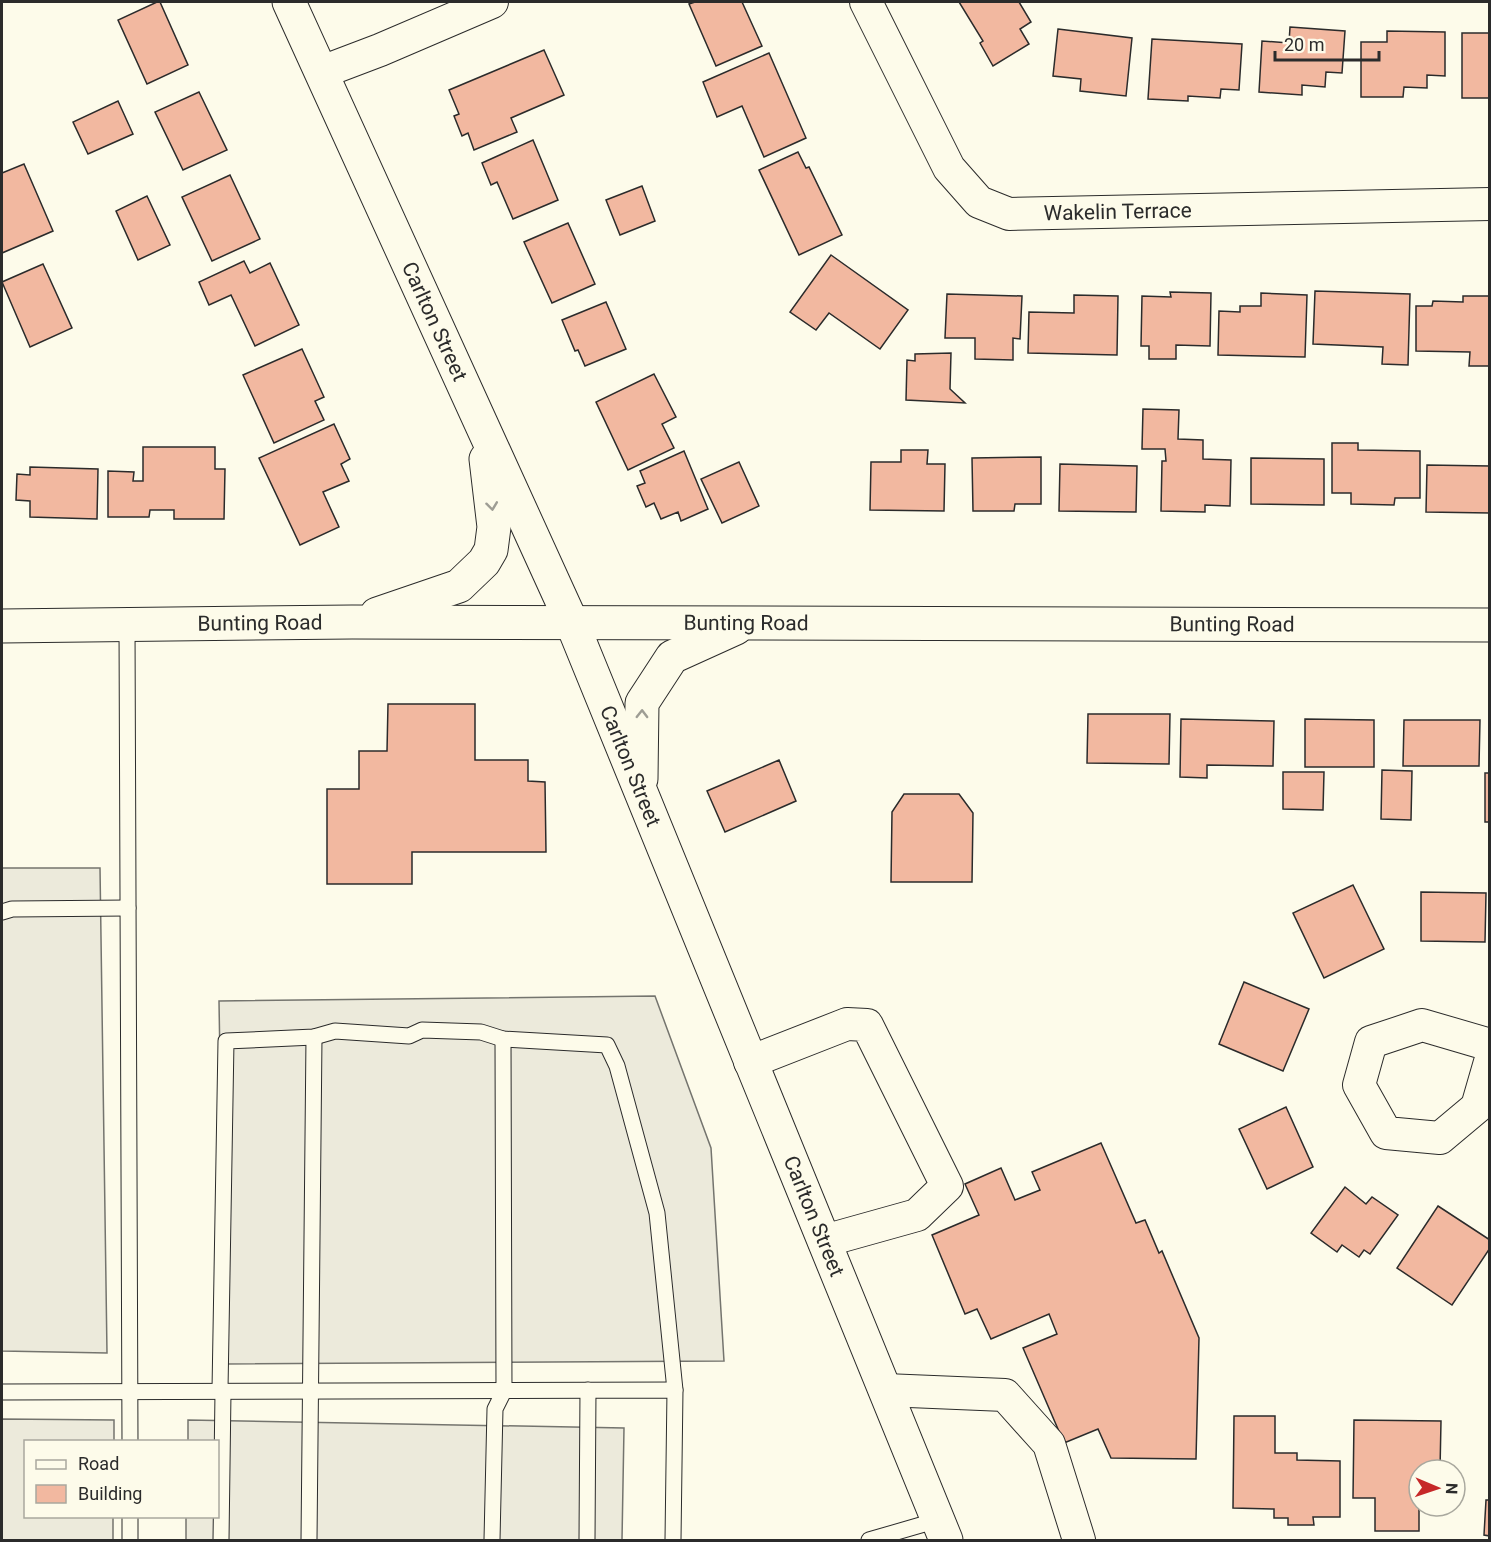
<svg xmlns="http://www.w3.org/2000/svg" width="1491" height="1542" viewBox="0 0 1491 1542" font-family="Roboto,sans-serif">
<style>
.parking{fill:#eceadb;stroke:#74746e;stroke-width:1.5}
.building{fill:#f2b8a0;stroke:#2b2b2b;stroke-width:1.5}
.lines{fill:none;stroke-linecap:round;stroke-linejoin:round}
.service-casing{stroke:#2b2b2b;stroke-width:17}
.minor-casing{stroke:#2b2b2b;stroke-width:34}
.secondary-casing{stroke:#2b2b2b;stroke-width:35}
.service{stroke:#fdfbea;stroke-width:15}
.minor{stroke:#fdfbea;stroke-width:32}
.secondary{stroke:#fdfbea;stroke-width:33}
.oneway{stroke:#9e9d94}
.labels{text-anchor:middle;stroke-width:4.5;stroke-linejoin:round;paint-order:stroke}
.street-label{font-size:21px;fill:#2b2b2b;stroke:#fdfbea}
</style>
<rect width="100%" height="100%" fill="#fdfbea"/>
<g class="parking">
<path d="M2,868H100L107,1353L2,1351Z"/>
<path d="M655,996L711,1148L724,1361L225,1364L219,1001Z"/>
<path d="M2,1419L114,1420V1441L26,1442V1516L113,1517V1540H2Z"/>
<path d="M188,1420L624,1428L622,1540H186V1517L218,1516V1442L188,1441Z"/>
</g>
<g class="building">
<path d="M157,2H160L188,65L147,84L118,20Z"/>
<path d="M695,2H742L762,46L716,66L689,4Z"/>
<path d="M959,2H1019L1031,22L1020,29L1029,44L993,66L980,43L983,41Z"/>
<path d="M1290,27L1345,31L1342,73L1326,72L1325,87L1302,85V95L1259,92L1262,41L1289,43Z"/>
<path d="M1058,29L1132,38L1126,96L1080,91L1081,79L1053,76Z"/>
<path d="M1387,31L1445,32V76L1427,75V88L1404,87L1403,97H1361V42H1387Z"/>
<rect x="1462" y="33" width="28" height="65"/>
<path d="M1152,39L1242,44L1239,90L1221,89L1220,98L1188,96V101L1148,99Z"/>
<path d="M544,50L564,95L511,118L517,132L474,150L468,133L462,136L454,116L459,114L449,90Z"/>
<path d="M769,53L806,138L764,157L742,106L717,117L703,82Z"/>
<path d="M199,92L227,150L183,170L155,112Z"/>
<path d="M118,101L133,134L88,154L73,122Z"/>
<path d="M533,140L558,200L513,219L497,182L491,185L482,163Z"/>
<path d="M798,152L806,168L809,167L842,235L799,255L759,170Z"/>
<path d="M24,164L53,231L2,253V173Z"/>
<path d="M230,175L260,239L212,261L182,197Z"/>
<path d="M642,186L655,221L620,235L606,200Z"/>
<path d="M147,196L170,245L138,260L116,211Z"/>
<path d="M568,223L595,284L552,303L524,242Z"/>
<path d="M831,255L908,310L880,349L829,313L816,330L790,312Z"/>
<path d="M244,261L250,273L270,263L299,325L255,346L231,295L209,305L199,282Z"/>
<path d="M43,264L72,328L30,347L2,282Z"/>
<path d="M1315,291L1410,294L1408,365L1382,364L1383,347L1313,344Z"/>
<path d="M1170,292L1211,293L1210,346L1176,345V359H1149V346H1141L1142,296L1171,297Z"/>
<path d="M1261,293L1307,295L1305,357L1218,355L1219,311L1240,312V306H1261Z"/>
<path d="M947,294L1022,296L1020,339L1013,338V360L975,359V338H945Z"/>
<path d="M1074,295L1118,296L1117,355L1028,353L1029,312L1074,313Z"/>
<path d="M1463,296H1490V366H1469L1470,352L1416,351V306H1432L1433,301L1463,302Z"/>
<path d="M606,302L626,349L585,366L578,350L575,351L562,320Z"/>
<path d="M302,349L324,397L315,401L324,420L274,443L243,375Z"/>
<path d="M951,353L950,389L965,403L906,400L907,360L915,361V354Z"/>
<path d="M654,374L676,417L662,424L674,448L628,470L596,402Z"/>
<path d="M1143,409L1179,410L1178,439L1203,440V459L1231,460L1230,506L1205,505V512L1161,511L1162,461H1166L1165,449H1142Z"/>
<path d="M334,424L350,459L341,464L349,481L323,492L339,527L300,545L259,458Z"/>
<path d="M1332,443H1358V450L1420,451V498H1395L1394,505L1351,504V493H1332Z"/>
<path d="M143,447H215V469H225L224,519H174V510H150L149,517H108V471L134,472L133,481H143Z"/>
<path d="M901,450H928L927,464H945L944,511L870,510L871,462H901Z"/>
<path d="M684,451L708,509L681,521L678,512L661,519L654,503L646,507L637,486L645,483L640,471Z"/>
<path d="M1041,457V504H1015L1014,511H973L972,458Z"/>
<path d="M1251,458L1324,459V505L1251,504Z"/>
<path d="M739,462L759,506L722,523L701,479Z"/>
<path d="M1060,464L1137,466L1136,512L1059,511Z"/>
<path d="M1427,465L1490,466V513L1426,512Z"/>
<path d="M30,467L98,469L97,519L30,517V501L16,500L17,474L30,475Z"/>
<path d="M388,704H475V760H528V781L545,782L546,852H412V884H327V789H359V751H387Z"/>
<path d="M1088,714H1170L1169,764L1087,763Z"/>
<path d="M1181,719L1274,721L1273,766L1207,765V778L1180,777Z"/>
<path d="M1305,719L1374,720V767H1305Z"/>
<path d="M1404,720H1480L1479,766H1403Z"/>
<path d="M779,760L796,801L725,832L707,791Z"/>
<path d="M1382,770L1412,771L1411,820L1381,819Z"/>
<path d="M1283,772H1324L1323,810L1283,809Z"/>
<rect x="1485" y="773" width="5" height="49"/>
<path d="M904,794H959L973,813L972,882H891L892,812Z"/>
<path d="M1353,885L1384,949L1324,978L1293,913Z"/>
<path d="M1421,892L1486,893L1485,942L1421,941Z"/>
<path d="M1244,982L1309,1009L1283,1071L1219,1044Z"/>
<path d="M1286,1107L1313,1167L1267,1189L1239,1129Z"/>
<path d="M1101,1143L1136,1223L1145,1220L1159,1253L1162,1251L1199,1338L1196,1459L1111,1458L1098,1429L1064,1443L1023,1348L1057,1334L1049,1314L991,1339L977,1309L965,1314L932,1235L979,1215L965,1184L1001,1168L1015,1200L1040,1190L1032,1172Z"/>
<path d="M1345,1187L1366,1204L1372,1197L1398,1215L1370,1254L1364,1250L1359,1257L1342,1245L1337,1252L1311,1233Z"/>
<path d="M1438,1206L1490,1240V1248L1452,1305L1397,1268Z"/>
<path d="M1234,1416H1275V1453H1297V1460L1340,1461V1517H1313L1314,1525H1288V1518H1274V1509L1233,1508Z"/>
<path d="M1354,1420L1441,1421L1440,1470H1419V1531H1375V1498H1353Z"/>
<path d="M1486,1500H1490V1536L1484,1535Z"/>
</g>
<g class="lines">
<defs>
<g id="service">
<path d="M127,625L130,1442"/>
<path d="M2,912L12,909L128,908"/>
<path d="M2,1392L675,1390L673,1540"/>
<path d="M130,1516V1540"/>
<path d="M221,1540L223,1392L220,1390L226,1041L314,1037L335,1031L409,1036L422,1030L481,1032L503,1039L607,1045L617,1066L657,1213L675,1390"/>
<path d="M309,1540L314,1037"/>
<path d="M492,1540L495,1409L504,1391L503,1039"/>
<path d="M587,1540L588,1390"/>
<path d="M869,1540L938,1520"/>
</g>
<g id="minor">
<path id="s1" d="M866,2L949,168L979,202L1009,214L1490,204"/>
<path d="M322,72L380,50L492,2"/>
<path d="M1490,1045L1422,1025L1371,1042L1359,1085L1386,1133L1440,1138L1477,1107L1490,1062"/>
<path d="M750,1062L847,1024L867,1025L947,1186L917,1215L824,1241"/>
<path d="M885,1390L1005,1395L1049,1444L1079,1540"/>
</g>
<g id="secondary">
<path id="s2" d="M289,2L572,623L946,1540"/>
<path d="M377,614L459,586L484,562L491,550L494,527L486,459"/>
<path id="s3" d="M2,626L352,622L1490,625"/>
<path d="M641,779L642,703L672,657L736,628"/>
</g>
</defs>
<use href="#service" class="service-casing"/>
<use href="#minor" class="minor-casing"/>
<use href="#secondary" class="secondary-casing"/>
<use href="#service" class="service"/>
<use href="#minor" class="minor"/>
<use href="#secondary" class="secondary"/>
</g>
<defs><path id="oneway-chevron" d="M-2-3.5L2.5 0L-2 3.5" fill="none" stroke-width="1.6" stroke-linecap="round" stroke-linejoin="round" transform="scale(1.5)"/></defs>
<g class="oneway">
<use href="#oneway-chevron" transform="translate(492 506) rotate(83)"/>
<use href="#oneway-chevron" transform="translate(642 714) rotate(-89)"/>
</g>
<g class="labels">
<g class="street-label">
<text dy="7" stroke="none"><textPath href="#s1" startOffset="372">Wakelin Terrace</textPath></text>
<text dy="7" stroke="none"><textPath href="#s2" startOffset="351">Carlton Street</textPath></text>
<text dy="7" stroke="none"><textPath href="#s3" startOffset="258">Bunting Road</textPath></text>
<text dy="7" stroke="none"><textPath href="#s3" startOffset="744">Bunting Road</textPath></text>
<text dy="7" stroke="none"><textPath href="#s3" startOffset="1230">Bunting Road</textPath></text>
<text dy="7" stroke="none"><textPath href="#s2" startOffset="837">Carlton Street</textPath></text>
<text dy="7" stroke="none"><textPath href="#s2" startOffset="1323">Carlton Street</textPath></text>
</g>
</g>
<rect width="1491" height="1542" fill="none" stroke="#2b2b2b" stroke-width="6"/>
<rect x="24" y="1440" width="195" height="78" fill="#fdfbea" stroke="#a9a89e" stroke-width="1.5"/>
<rect x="36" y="1460" width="30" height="9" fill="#fdfbea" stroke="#a9a89e" stroke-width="1.5"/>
<text x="78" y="1470" font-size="18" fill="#2b2b2b">Road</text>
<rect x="36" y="1485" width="30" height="18" fill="#f2b8a0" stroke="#a9a89e" stroke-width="1.5"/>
<text x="78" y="1500" font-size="18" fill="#2b2b2b">Building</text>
<g transform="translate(1437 1488) rotate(92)"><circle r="28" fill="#fdfbea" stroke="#a9a89e" stroke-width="1.5"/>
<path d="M0-4.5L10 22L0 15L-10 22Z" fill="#c62828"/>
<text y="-9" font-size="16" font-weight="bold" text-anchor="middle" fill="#2b2b2b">N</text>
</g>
<path d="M1275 51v9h104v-9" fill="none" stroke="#2b2b2b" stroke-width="3"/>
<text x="1284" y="51" font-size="18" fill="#2b2b2b" stroke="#fdfbea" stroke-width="4.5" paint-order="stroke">20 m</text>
</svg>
